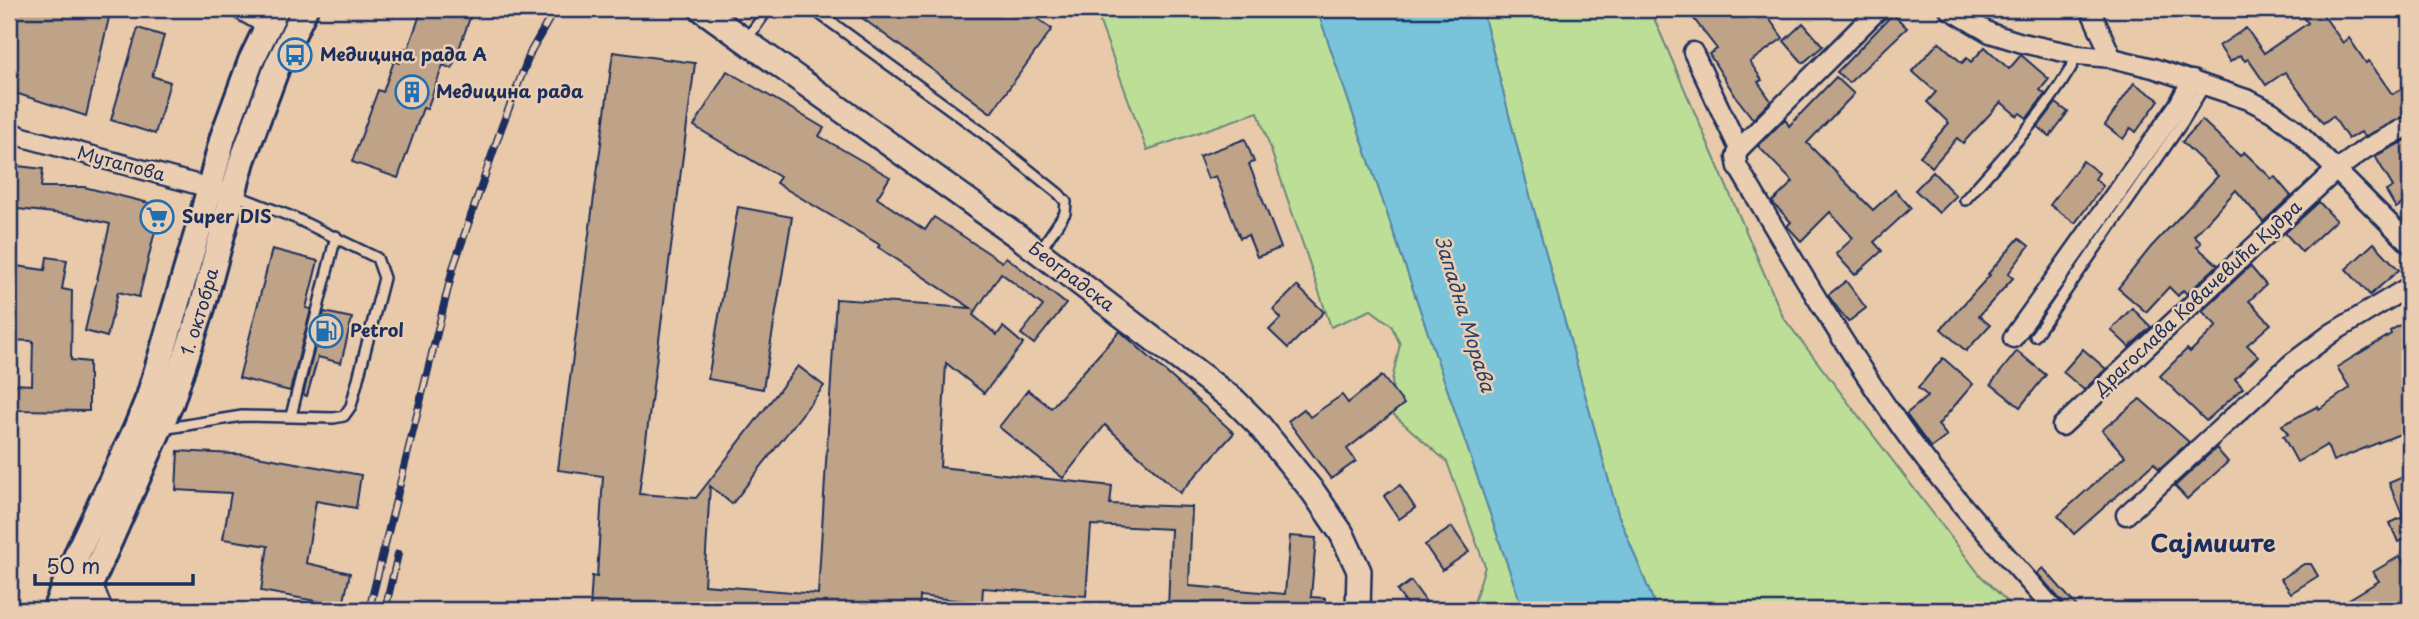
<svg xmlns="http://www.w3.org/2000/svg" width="2419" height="619" viewBox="0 0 2419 619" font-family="'Playpen Sans',sans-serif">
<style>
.green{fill:#bdde97;stroke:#6c867a;stroke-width:2}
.water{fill:#7ac4db;stroke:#5488a9;stroke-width:2}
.building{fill:#bfa388;stroke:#1b2f5e;stroke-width:2}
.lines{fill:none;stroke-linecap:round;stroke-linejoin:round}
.service-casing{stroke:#1b2f5e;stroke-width:14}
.minor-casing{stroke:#1b2f5e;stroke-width:23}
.tertiary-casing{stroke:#1b2f5e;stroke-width:28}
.secondary-casing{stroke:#1b2f5e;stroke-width:30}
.service{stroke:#ebceb2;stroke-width:9}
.minor{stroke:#ebceb2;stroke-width:18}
.tertiary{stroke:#ebceb2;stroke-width:23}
.secondary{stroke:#ebceb2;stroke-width:24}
.rail-casing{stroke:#1b2f5e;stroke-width:8}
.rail{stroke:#ebceb2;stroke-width:5;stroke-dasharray:16;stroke-linecap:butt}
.labels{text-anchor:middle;stroke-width:5;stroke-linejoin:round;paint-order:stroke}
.poi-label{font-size:18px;font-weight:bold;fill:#1b2f5e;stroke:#ebceb2;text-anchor:start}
.street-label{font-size:18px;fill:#1b2f5e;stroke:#ebceb2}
.water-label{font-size:19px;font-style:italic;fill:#243e6a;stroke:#ebceb2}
.district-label{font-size:24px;font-weight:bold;fill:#1b2f5e;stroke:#ebceb2}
</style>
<rect width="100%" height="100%" fill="#e8caab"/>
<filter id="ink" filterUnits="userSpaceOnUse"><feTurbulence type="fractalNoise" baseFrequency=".0143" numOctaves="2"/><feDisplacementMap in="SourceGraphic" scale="14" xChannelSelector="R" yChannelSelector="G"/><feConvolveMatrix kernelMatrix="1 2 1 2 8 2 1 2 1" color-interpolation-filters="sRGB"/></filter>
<g filter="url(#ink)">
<g class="green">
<path d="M1095,9H1317L1523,610H1472L1485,566L1447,462L1394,415L1392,380L1400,344L1391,325L1371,310L1331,327L1258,112L1147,150Z"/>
<path d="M1482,9H1650L1783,317L1980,575L2016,610H1657L1618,514L1524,174Z"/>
</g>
<path class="water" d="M1317,9H1482L1524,174L1618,514L1657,610H1523Z"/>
<g class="building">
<path d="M17,9H111L86,116L9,91V34Z"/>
<path d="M422,9H473L452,69L443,65L427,109L423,108L398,178L352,162L378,90L383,92L394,61L399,63L404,48L408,49Z"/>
<path d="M850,9H1024L1052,29L991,113Z"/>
<path d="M1707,9H1751L1758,18L1765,13L1783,38L1750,62L1762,80L1758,82L1771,101L1753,119L1736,97L1709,54L1717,49L1694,19Z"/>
<path d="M2298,9H2319L2343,43L2349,38L2366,63L2369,61L2392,94L2410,85V114L2364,137L2361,132L2348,139L2333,116L2323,123L2285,72L2266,85L2248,59L2245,61L2240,55L2230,62L2219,46L2246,28L2264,53L2308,23Z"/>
<path d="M1893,14L1907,28L1849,83L1837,72Z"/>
<path d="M1803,23L1823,46L1803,63L1784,41Z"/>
<path d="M138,28L164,36L152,76L170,82L155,134L111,120Z"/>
<path d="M1939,42L1962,63L1967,58L1971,62L1985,47L2009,69L2021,55L2049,79L2040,90L2045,94L2027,118L2020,113L2017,116L2001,102L1963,143L1957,138L1932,167L1920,156L1949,123L1927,102L1936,92L1912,71Z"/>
<path d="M613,52L695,63L639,494L696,498L798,366L824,386L732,504L710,486L704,585L818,594L836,299L971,308L878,247L880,245L776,183L780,177L694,126L727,71L824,128L819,136L890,177L877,198L925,230L934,217L1002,262L1006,257L1066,304L1034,344L1021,334L1043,306L1001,273L973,315L997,335L1003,327L1023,344L984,393L946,363L940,467L1112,486L1110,504L1192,507L1189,586L1285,594L1290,536L1316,538L1311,597L1325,598V610H1168L1171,529L1091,525L1086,596L983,588L982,603L920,596L919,610H590L592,576L597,577L603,476L558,470Z"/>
<path d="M1836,77L1854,94L1807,143L1873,210L1895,190L1911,208L1874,242L1882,251L1855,275L1836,254L1853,238L1830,212L1801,241L1787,226L1791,222L1772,202L1793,182L1758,146L1785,119L1789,126Z"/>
<path d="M2134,83L2159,100L2136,132L2131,128L2123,139L2105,125Z"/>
<path d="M2056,103L2068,112L2050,136L2038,127Z"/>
<path d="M2202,120L2240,156L2244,152L2272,179L2275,177L2291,196L2263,222L2236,190L2194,236L2201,243L2197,247L2218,265L2187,294L2183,290L2178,296L2169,287L2146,312L2118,288L2151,247L2218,176L2182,142Z"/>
<path d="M2410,138V218L2402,204L2396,208L2386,191L2393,187L2375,156Z"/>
<path d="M1245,139L1254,162L1249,164L1281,248L1257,257L1248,235L1240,238L1216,176L1208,179L1199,156Z"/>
<path d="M2083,161L2099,173L2095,179L2103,186L2075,223L2050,205Z"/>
<path d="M9,165L43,169L41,187H84L161,206L139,297L118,292L107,337L85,331L110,224L72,215L9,208Z"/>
<path d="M1933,172L1956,196L1939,213L1915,190Z"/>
<path d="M2319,202L2336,220L2302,252L2285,233Z"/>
<path d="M738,207L792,217L763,389L708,379Z"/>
<path d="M2019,238L2029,246L2008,274L2013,278L1979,316L1990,325L1966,351L1941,329L1990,275L1988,274Z"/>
<path d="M2374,243L2399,270L2370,295L2346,269Z"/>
<path d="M272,249L318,261L306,308L311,309L290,391L239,378Z"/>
<path d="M47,257L67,260L62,289L72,291L71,360L89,362V411L14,410L15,384L32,385L33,341L9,340V265L45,270Z"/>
<path d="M2250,266L2266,285L2249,301L2271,324L2247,345L2258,356L2235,379L2243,388L2206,421L2160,376L2187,349L2190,352L2217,326L2202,311Z"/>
<path d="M1846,281L1866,308L1848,322L1828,295Z"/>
<path d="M1297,286L1324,312L1288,348L1269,330L1281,318L1273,310Z"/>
<path d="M2132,308L2151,327L2129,347L2111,330Z"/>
<path d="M324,312L352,318L341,363L318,357L307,396L303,395Z"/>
<path d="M2410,319V430L2333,461L2327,445L2297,462L2283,436L2288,434L2282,425L2318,406L2319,409L2350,388L2337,367L2391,334L2390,331Z"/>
<path d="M1120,331L1234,433L1180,493L1105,425L1063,478L999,427L1028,390L1051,408Z"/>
<path d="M2083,349L2106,369L2084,390L2063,372Z"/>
<path d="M2017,351L2046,375L2020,407L1991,384Z"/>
<path d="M1943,358L1973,384L1938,425L1947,436L1931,448L1906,414L1928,396L1918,388Z"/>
<path d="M1382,376L1404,404L1347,449L1356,461L1331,479L1288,421L1304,409L1310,417L1342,395L1348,403Z"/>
<path d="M2140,399L2189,442L2159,469L2154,463L2074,534L2058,516L2125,456L2102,430Z"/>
<path d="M2216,448L2228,462L2187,499L2175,486Z"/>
<path d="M178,451L252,455L361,475L356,508L316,501L306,563L350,573L342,610H325L327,603L261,591L268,546L223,539L231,493L176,490Z"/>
<path d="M2410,474V537L2398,542L2390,523L2403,517L2389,483Z"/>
<path d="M1400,485L1415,508L1399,519L1384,496Z"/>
<path d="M1452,527L1469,552L1442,570L1425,545Z"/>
<path d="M2400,556L2410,573V596L2394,606L2391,601L2376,610H2331L2379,581L2373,572Z"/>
<path d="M2304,564H2311L2318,576L2291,593L2281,579Z"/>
<path d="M2043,568L2080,610H2065L2063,603L2037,573Z"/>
<path d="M1411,581L1432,610H1411L1397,591Z"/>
</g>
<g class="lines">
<defs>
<g id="service">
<path d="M230,9L263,28"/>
<path d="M813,9L983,133L1059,194L1066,202L1065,213L1039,252"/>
<path d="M746,40L768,9"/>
<path d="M1965,200C2005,154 2050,109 2078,55"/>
<path d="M2035,336L2183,122L2205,85"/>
<path d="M291,416L336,236"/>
<path d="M162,429L242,416L334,418L344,416L351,406L384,278L377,258L295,218L235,195"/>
</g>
<g id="minor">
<path d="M1949,9L1990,33L2022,43L2078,55L2112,58L2153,68L2249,100L2272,112L2295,129L2410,244"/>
<path d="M2090,9L2112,58"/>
<path d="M1693,52L1739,149L1736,157L1738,167C1791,256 1843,345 1903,430C1948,493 2003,551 2054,610"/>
<path d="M9,131L23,137L221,191"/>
<path d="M1739,149L1879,9"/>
<path d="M2013,338L2178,106L2192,80"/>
<path d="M2062,426L2335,171L2365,149L2410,125"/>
<path d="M2126,515L2292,363L2332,333L2410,286"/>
<path d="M92,583L103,610"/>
</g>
<g id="tertiary">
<path id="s1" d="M701,9L1023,240L1235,401L1258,424L1314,493L1342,534L1359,571L1358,610"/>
</g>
<g id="secondary">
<path d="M55,610L78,552L136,429L149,397L202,217L223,137L251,61L276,9"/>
<path id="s2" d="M79,610L171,402L202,308L242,161L277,67L305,9"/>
</g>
</defs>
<use href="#service" class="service-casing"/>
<use href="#minor" class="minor-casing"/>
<use href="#tertiary" class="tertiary-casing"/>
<use href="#secondary" class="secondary-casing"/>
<use href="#service" class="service"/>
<use href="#minor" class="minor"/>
<use href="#tertiary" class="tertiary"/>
<use href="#secondary" class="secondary"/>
<defs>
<g id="rail">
<path d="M369,610L453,268L502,126L531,51L555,9"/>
<path d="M385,610L398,554"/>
</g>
</defs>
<use href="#rail" class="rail-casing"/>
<use href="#rail" class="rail"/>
</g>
</g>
<defs>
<symbol id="bus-ring" viewBox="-11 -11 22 22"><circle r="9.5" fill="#ebceb2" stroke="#1f6fb2" stroke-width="1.5"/><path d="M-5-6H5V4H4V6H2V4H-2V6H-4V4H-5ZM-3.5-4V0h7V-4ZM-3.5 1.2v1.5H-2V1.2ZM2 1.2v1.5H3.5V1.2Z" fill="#1f6fb2"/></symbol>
<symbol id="building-ring" viewBox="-11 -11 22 22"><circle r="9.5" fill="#ebceb2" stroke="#1f6fb2" stroke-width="1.5"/><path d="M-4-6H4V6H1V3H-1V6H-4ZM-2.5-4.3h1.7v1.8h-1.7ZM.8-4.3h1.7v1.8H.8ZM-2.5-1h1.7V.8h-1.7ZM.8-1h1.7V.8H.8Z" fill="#1f6fb2"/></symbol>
<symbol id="supermarket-ring" viewBox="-11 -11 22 22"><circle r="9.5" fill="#ebceb2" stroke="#1f6fb2" stroke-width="1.5"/><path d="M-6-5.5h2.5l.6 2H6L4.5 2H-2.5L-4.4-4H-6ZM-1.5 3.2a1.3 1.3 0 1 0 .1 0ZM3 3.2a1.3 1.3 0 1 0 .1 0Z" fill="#1f6fb2"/></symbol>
<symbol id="fuel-ring" viewBox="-11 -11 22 22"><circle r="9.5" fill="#ebceb2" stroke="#1f6fb2" stroke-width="1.5"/><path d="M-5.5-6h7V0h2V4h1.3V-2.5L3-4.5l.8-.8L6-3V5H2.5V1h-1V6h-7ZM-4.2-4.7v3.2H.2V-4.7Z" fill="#1f6fb2"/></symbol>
</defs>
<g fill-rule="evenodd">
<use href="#bus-ring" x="276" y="36" width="38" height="38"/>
<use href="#building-ring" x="393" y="73" width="38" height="38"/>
<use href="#supermarket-ring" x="138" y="198" width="38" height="38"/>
<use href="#fuel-ring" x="307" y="312" width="38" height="38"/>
</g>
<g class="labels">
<g class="poi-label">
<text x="320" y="61">Медицина рада А</text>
<text x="436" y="98">Медицина рада</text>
<text x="182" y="223">Super DIS</text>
<text x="350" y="337">Petrol</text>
</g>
<g class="street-label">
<text transform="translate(121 164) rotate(15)" y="6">Мутапова</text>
<text dy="6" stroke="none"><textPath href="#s1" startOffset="457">Београдска</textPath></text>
<text transform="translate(2198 298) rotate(-43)" y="6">Драгослава Ковачевића Кудра</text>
<text dy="6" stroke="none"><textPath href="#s2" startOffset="322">1. октобра</textPath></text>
</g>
<g class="water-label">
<text transform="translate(1465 314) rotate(73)" y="7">Западна Морава</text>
</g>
<g class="district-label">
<text x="2213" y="552">Сајмиште</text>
</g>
</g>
<rect width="2419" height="619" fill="none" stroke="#ebceb2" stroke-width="35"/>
<rect x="18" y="18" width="2384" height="584" fill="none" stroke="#1b2f5e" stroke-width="2.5" filter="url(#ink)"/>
<path d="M35 574v10h158v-10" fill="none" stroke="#1b2f5e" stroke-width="3.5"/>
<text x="46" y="574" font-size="21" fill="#1b2f5e" stroke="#ebceb2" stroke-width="5" paint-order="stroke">50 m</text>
</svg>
